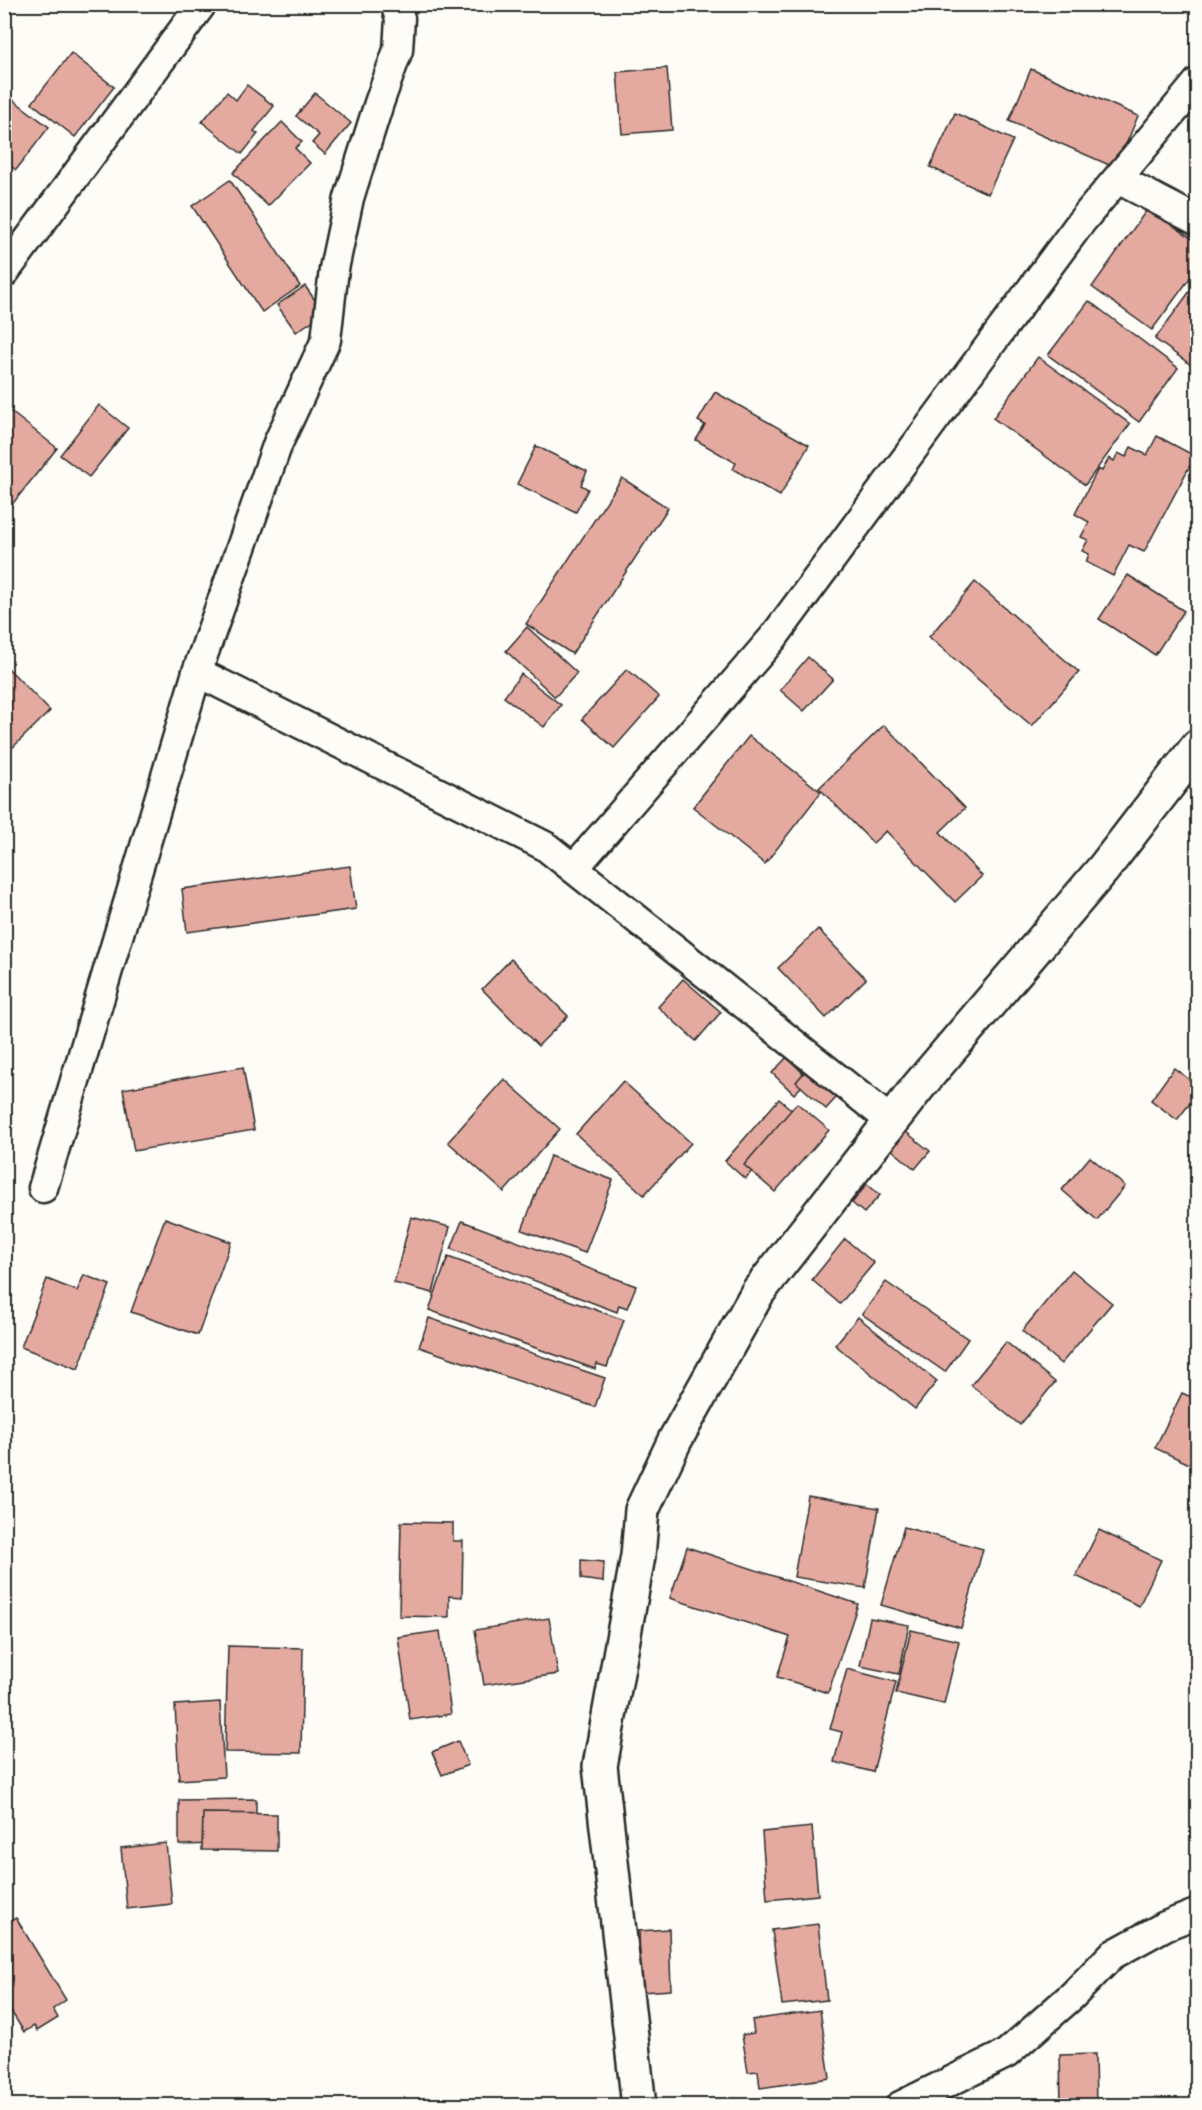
<svg xmlns="http://www.w3.org/2000/svg" width="1202" height="2110" viewBox="0 0 1202 2110" font-family="Caveat,sans-serif">
<style>
.building{fill:#e4aaa0;stroke:#2b2b2b;stroke-width:1.5}
.lines{fill:none;stroke-linecap:round;stroke-linejoin:round}
.minor-casing{stroke:#2b2b2b;stroke-width:33}
.tertiary-casing{stroke:#2b2b2b;stroke-width:38}
.minor{stroke:#fdfcf7;stroke-width:28}
.tertiary{stroke:#fdfcf7;stroke-width:33}
</style>
<rect width="100%" height="100%" fill="#fdfcf7"/>
<filter id="ink" filterUnits="userSpaceOnUse"><feTurbulence type="fractalNoise" baseFrequency=".0167" numOctaves="2"/><feDisplacementMap in="SourceGraphic" scale="12" xChannelSelector="R" yChannelSelector="G"/><feConvolveMatrix kernelMatrix="1 2 1 2 8 2 1 2 1" color-interpolation-filters="sRGB"/></filter>
<g filter="url(#ink)">
<g class="building">
<path d="M71,53L114,87L75,137L32,103Z"/>
<path d="M667,68L672,130L622,134L617,72Z"/>
<path d="M1031,69L1138,116L1116,168L1009,121Z"/>
<path d="M247,85L274,106L254,131L258,134L242,154L202,122L227,92L236,100Z"/>
<path d="M4,93L49,127L16,170L4,161Z"/>
<path d="M315,93L351,123L325,154L312,143L319,135L296,116Z"/>
<path d="M955,113L1013,140L988,194L930,167Z"/>
<path d="M282,122L302,142L295,148L310,163L268,206L233,173Z"/>
<path d="M230,180L300,286L262,312L192,206Z"/>
<path d="M1148,208L1198,243V267L1152,330L1092,287Z"/>
<path d="M1198,280V370L1155,339Z"/>
<path d="M305,286L324,313L296,332L277,305Z"/>
<path d="M1089,301L1178,368L1139,422L1048,355Z"/>
<path d="M1038,357L1130,424L1085,485L993,418Z"/>
<path d="M715,392L809,445L780,496L733,469L736,463L696,440L705,425L698,421Z"/>
<path d="M99,405L128,428L89,477L60,455Z"/>
<path d="M6,408L57,448L10,507L4,502V411Z"/>
<path d="M1157,436L1195,456L1144,552L1129,545L1113,576L1086,562L1089,554L1082,551L1088,540L1081,537L1089,522L1075,514L1098,469L1102,471L1109,458L1114,461L1118,453L1126,457L1131,447L1147,455Z"/>
<path d="M536,446L587,471L581,485L588,489L576,512L517,484Z"/>
<path d="M622,478L668,508L572,654L526,624Z"/>
<path d="M1128,575L1184,611L1155,655L1099,619Z"/>
<path d="M975,582L1079,672L1032,726L929,637Z"/>
<path d="M527,627L577,673L555,697L506,651Z"/>
<path d="M808,657L833,679L804,711L780,690Z"/>
<path d="M4,664L50,711L7,753L4,750Z"/>
<path d="M627,669L659,697L614,748L582,719Z"/>
<path d="M521,674L561,705L544,727L504,697Z"/>
<path d="M884,725L965,808L940,832L982,876L955,902L886,831L873,843L819,788Z"/>
<path d="M749,736L821,792L765,864L693,807Z"/>
<path d="M350,866L356,909L187,932L182,889Z"/>
<path d="M818,929L866,979L826,1018L778,968Z"/>
<path d="M511,959L568,1016L538,1046L482,989Z"/>
<path d="M683,979L721,1012L696,1041L658,1007Z"/>
<path d="M787,1057L809,1079L794,1094L772,1073Z"/>
<path d="M812,1063L843,1090L826,1109L796,1082Z"/>
<path d="M243,1067L254,1130L134,1151L123,1089Z"/>
<path d="M1174,1068L1198,1086V1093L1177,1120L1151,1100Z"/>
<path d="M504,1079L560,1129L504,1192L448,1142Z"/>
<path d="M623,1081L691,1143L644,1195L576,1134Z"/>
<path d="M779,1099L800,1117L745,1179L725,1161Z"/>
<path d="M797,1103L829,1130L775,1192L744,1165Z"/>
<path d="M906,1132L930,1151L915,1169L892,1150Z"/>
<path d="M550,1156L613,1180L585,1253L522,1230Z"/>
<path d="M1090,1157L1125,1186L1097,1220L1062,1190Z"/>
<path d="M867,1184L880,1195L864,1213L852,1203Z"/>
<path d="M411,1217L450,1227L433,1293L394,1283Z"/>
<path d="M165,1218L231,1242L198,1335L131,1312Z"/>
<path d="M462,1221L636,1286L627,1308L619,1305L617,1312L451,1249Z"/>
<path d="M845,1239L874,1263L840,1304L812,1280Z"/>
<path d="M448,1257L624,1320L607,1367L597,1364L595,1369L429,1310Z"/>
<path d="M1072,1270L1112,1303L1061,1364L1022,1331Z"/>
<path d="M84,1275L110,1285L78,1369L21,1347L47,1279L77,1291Z"/>
<path d="M886,1282L968,1339L945,1372L862,1314Z"/>
<path d="M858,1317L937,1381L915,1409L835,1345Z"/>
<path d="M429,1318L605,1378L595,1407L419,1347Z"/>
<path d="M1006,1342L1055,1382L1020,1425L971,1385Z"/>
<path d="M1182,1393L1198,1400V1468L1155,1448Z"/>
<path d="M808,1496L879,1508L865,1588L794,1577Z"/>
<path d="M401,1522L453,1523V1541H463L462,1597L449,1596V1617L399,1616Z"/>
<path d="M904,1527L983,1549L961,1628L881,1605Z"/>
<path d="M1099,1530L1161,1560L1139,1606L1076,1576Z"/>
<path d="M687,1547L858,1604L828,1693L777,1677L790,1637L670,1598Z"/>
<path d="M581,1560L604,1562L603,1582L581,1579Z"/>
<path d="M549,1618L558,1674L484,1685L475,1630Z"/>
<path d="M870,1618L909,1625L899,1674L860,1666Z"/>
<path d="M911,1630L959,1641L944,1704L896,1693Z"/>
<path d="M440,1631L451,1714L410,1720L398,1637Z"/>
<path d="M228,1646L303,1648L301,1753L225,1752Z"/>
<path d="M847,1669L896,1682L873,1772L834,1762L842,1732L830,1729Z"/>
<path d="M220,1702L224,1777L179,1780L175,1705Z"/>
<path d="M458,1741L468,1765L442,1775L432,1752Z"/>
<path d="M256,1799V1843L179,1845V1800Z"/>
<path d="M203,1813L277,1814V1851L202,1850Z"/>
<path d="M812,1827L818,1895L767,1900L762,1832Z"/>
<path d="M166,1843L172,1904L127,1909L121,1848Z"/>
<path d="M16,1918L66,2000L53,2009L58,2018L37,2031L34,2026L24,2032L4,2000V1924Z"/>
<path d="M818,1924L827,2000L782,2005L772,1930Z"/>
<path d="M669,1929L671,1990L641,1992L639,1931Z"/>
<path d="M820,2010L830,2078L760,2088L758,2071L748,2072L742,2035L754,2033L752,2020Z"/>
<path d="M1095,2054L1096,2106H1061L1060,2055Z"/>
</g>
<g class="lines">
<defs>
<g id="minor">
<path d="M1118,179L1198,221"/>
<path d="M4,273L202,4"/>
<path d="M197,672L545,846L891,1121"/>
<path d="M574,868L773,638L1081,222L1198,82"/>
<path d="M43,1188L197,672L278,443L326,340L334,269L349,198L379,103L398,50L400,18L395,4"/>
<path d="M900,2106L1006,2054L1073,1995L1112,1955L1165,1926L1198,1913"/>
</g>
<path id="tertiary" d="M639,2106L600,1766L638,1556L642,1510L675,1440L758,1292L918,1087L1104,868L1198,746"/>
</defs>
<use href="#minor" class="minor-casing"/>
<use href="#tertiary" class="tertiary-casing"/>
<use href="#minor" class="minor"/>
<use href="#tertiary" class="tertiary"/>
</g>
</g>
<rect width="1202" height="2110" fill="none" stroke="#fdfcf7" stroke-width="24"/>
<rect x="12" y="12" width="1178" height="2086" fill="none" stroke="#2b2b2b" stroke-width="2" filter="url(#ink)"/>
</svg>
